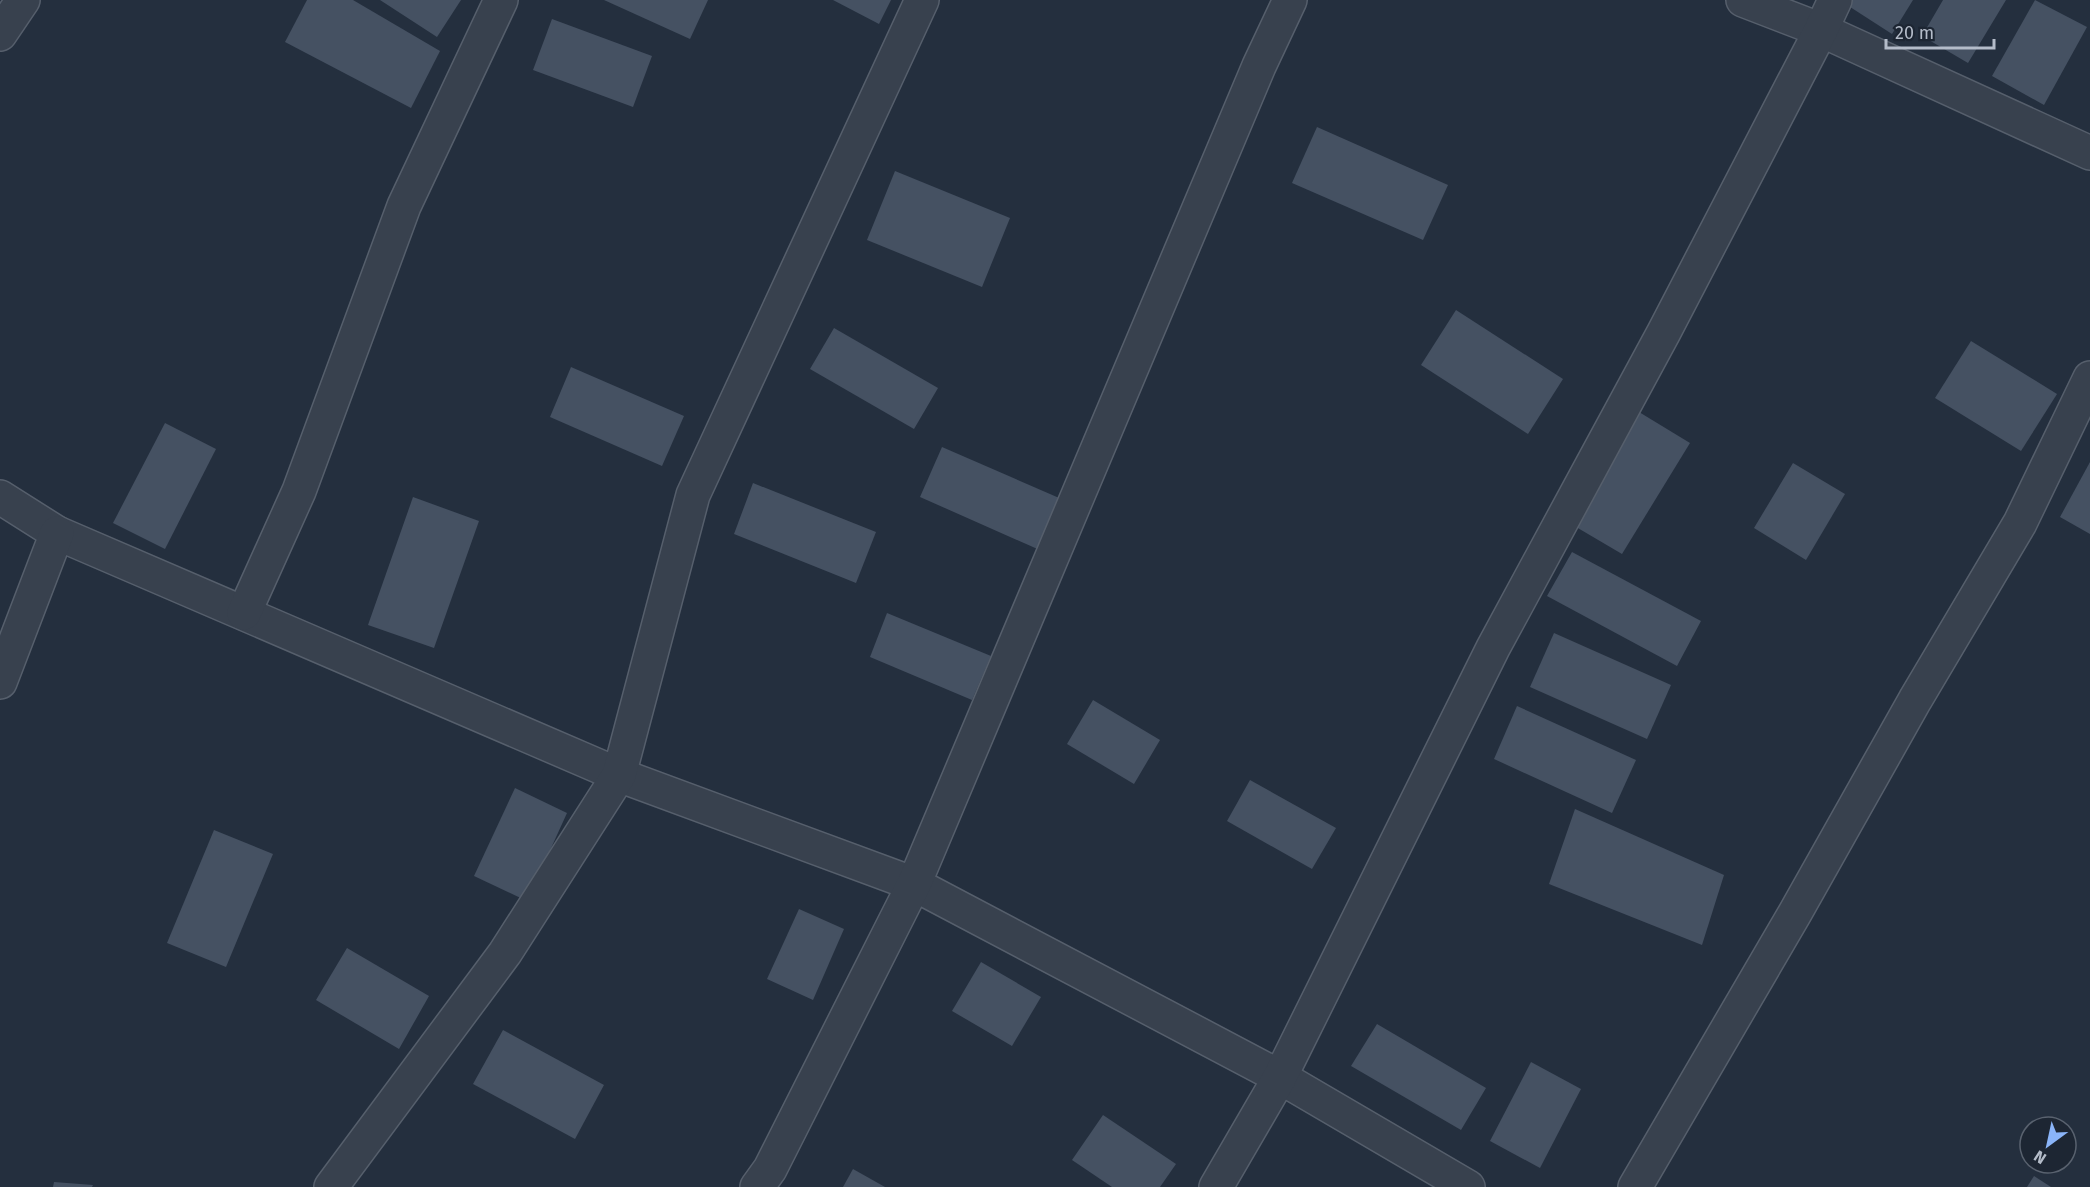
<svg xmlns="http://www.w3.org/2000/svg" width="2090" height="1187" viewBox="0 0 2090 1187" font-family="'Fira Sans',sans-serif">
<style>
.building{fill:#455162}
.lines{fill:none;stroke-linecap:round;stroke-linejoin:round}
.minor-casing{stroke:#565f6c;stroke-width:36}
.minor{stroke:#38414e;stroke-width:33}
</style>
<rect width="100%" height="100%" fill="#242f3e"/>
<g class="building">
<path d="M307,0H353L440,51L411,108L285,42Z"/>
<path d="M380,0H461L437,37Z"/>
<path d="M604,0H708L690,39Z"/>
<path d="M833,0H891L879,24Z"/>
<path d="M1850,0H1913L1892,34L1847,5Z"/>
<path d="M1943,0H2006L1968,63L1922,36Z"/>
<path d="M2035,0L2087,27L2044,105L1992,76Z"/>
<path d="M552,19L652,56L633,107L533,70Z"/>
<path d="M1317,127L1448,185L1423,240L1292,183Z"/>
<path d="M895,171L1010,218L982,287L867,240Z"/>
<path d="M1456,310L1563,379L1528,434L1421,365Z"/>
<path d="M834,328L938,388L914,429L810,369Z"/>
<path d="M1971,341L2057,394L2021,451L1935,398Z"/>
<path d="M571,367L684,416L662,466L550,417Z"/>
<path d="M1639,412L1690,443L1622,554L1571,524Z"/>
<path d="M165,423L216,449L165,549L113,523Z"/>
<path d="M942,447L1073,504L1051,555L920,497Z"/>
<path d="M2090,462V534L2060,517Z"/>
<path d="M1793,463L1845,494L1806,560L1754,528Z"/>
<path d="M753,483L876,532L856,583L734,534Z"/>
<path d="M413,497L479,521L434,648L368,625Z"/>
<path d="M1572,552L1701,621L1677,666L1547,596Z"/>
<path d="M887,613L991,656L972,700L870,657Z"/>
<path d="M1554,633L1671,685L1647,739L1530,687Z"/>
<path d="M1093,700L1160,740L1134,784L1067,744Z"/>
<path d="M1517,706L1636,760L1612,813L1494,759Z"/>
<path d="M1250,780L1336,828L1312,869L1227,821Z"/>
<path d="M515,788L567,813L527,901L474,876Z"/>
<path d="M1575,809L1724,875L1702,945L1549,884Z"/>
<path d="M214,830L273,854L226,967L167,943Z"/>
<path d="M799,909L844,929L813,1000L767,979Z"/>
<path d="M347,948L429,996L399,1049L316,1000Z"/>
<path d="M981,962L1041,997L1012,1046L952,1011Z"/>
<path d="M1377,1024L1486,1088L1461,1130L1351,1066Z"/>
<path d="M503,1030L604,1085L575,1139L473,1084Z"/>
<path d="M1531,1062L1581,1089L1540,1168L1490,1141Z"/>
<path d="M1103,1115L1176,1164L1160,1187H1112L1072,1160Z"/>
<path d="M853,1169L885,1187H843Z"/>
<path d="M2034,1176L2051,1187H2027Z"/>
<path d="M54,1182L93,1185L92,1187H53Z"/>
</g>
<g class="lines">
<defs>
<g id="minor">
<path d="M1743,0L1821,30L2090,153"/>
<path d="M0,34L23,0"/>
<path d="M0,497L57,533L619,775L914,884L1280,1077L1468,1187"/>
<path d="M244,613L299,491L404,206L501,0"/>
<path d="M0,682L57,533"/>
<path d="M331,1187L505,953L619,775L693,495L922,0"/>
<path d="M757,1187L770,1169L914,884L1259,66L1290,0"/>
<path d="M1216,1187L1280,1077L1493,648L1664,332L1821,30L1835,0"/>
<path d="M1635,1187L1795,913L1915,700L2020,523L2090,378"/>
</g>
</defs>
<use href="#minor" class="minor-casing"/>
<use href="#minor" class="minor"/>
</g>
<g transform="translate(2048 1145) rotate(213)"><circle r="28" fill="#1d2633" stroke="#59626f" stroke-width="1.5"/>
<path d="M0-4.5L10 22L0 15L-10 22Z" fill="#8ab4f8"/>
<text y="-9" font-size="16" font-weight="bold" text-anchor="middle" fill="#b4bcc9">N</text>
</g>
<path d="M1886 39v9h108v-9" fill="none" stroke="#b4bcc9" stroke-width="3"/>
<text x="1895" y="39" font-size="18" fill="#b4bcc9" stroke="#1d2633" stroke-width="4.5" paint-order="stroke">20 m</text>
</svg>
